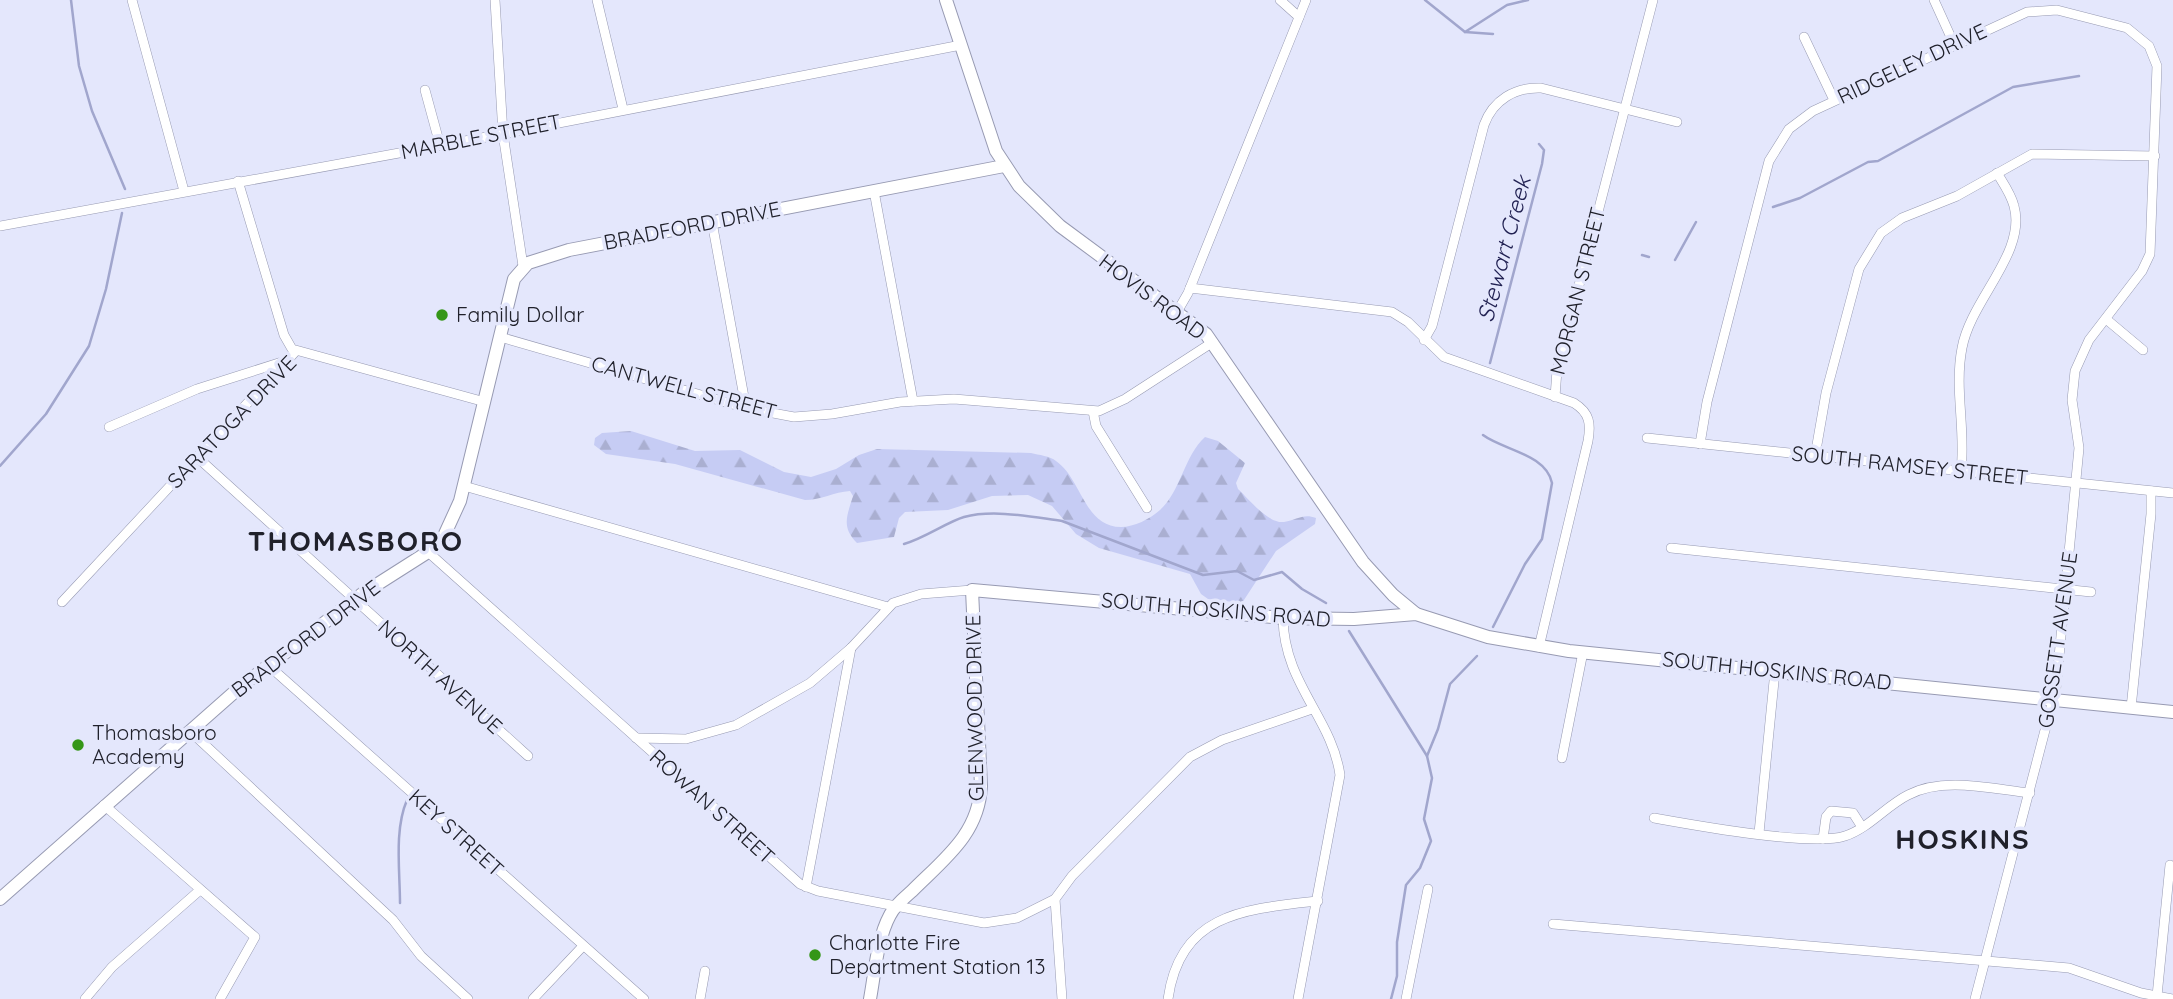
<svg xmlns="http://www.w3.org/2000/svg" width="2173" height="999" viewBox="0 0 2173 999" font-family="Quicksand,sans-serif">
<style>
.forest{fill:url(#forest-firs)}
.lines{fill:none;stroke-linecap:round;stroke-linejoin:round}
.stream{stroke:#a1a6cd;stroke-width:2.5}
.street-casing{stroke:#979ab2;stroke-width:10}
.secondary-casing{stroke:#979ab2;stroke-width:14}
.street{stroke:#fff;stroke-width:9}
.secondary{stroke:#fff;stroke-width:12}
.poi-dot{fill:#359618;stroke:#e4e7fc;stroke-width:2.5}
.labels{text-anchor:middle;stroke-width:7;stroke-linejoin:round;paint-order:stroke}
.street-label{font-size:21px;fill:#20212b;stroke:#e4e7fc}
.poi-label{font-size:21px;fill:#20212b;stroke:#e4e7fc;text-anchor:start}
.water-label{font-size:23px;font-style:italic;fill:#222253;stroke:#e4e7fc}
.district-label{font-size:28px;font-weight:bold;letter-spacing:2px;fill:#20212b;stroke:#e4e7fc}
</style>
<defs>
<pattern id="forest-firs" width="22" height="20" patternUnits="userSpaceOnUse" patternTransform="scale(1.75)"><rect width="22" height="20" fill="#c6ccf4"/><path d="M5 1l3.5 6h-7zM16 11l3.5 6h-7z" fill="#aaafd1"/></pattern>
</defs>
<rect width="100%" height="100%" fill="#e4e7fc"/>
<path class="forest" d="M631,431L695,451L740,450L784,472L811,477L836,469L859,455L877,449L1031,453C1039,455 1050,456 1056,461C1082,479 1084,527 1121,527C1134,527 1150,519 1160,510C1181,491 1184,456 1205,437L1218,441L1245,463L1236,483L1238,489C1249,499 1268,524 1284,522C1297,520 1303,513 1316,518L1315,524L1276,551L1242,603L1208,599L1201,594L1190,574L1099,548L1076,534L1052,506L1028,495L992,496L948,510L905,512L899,518L894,537L857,543C841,527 847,516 853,496L850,491C834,492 821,500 805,500L675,464L606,454L594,445L595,438L602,433Z"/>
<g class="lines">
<g class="stream">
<path d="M71,0L79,66L92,111L125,189"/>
<path d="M1425,0L1465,32L1493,34"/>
<path d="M1465,32L1507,5L1528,0"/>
<path d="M1773,207L1800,198L1868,162L1878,161L2013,87L2079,76"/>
<path d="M1642,255L1649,257"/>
<path d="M1675,260L1696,222"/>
<path d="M1490,363L1542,164L1544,150L1539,144"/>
<path d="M1483,435C1503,450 1546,454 1552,483L1542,539L1525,564L1493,627"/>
<path d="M0,466L46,414L89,346L106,289L122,213"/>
<path d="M904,544C925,538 947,522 964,517C994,509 1032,517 1062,521L1203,575L1237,571L1254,580L1282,572L1302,589L1326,603"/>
<path d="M1349,631L1427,756L1432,778L1424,819L1431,841L1420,868L1406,885L1397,942V976L1391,999"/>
<path d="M1427,756L1438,729L1450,684L1477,656"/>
<path d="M400,903C400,871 394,830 407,800"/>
</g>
<defs>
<g id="street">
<path d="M132,0L184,191"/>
<path d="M495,0L503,134L523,266"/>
<path d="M597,0L623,109"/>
<path d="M1280,0L1299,17"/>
<path d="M1934,0L1954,44"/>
<path d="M1804,37L1834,100"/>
<path d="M425,90L440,145"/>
<path d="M238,181L284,335L292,349L485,402"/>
<path d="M874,191L913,401"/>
<path d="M712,222L746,408"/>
<path d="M0,226L503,134L961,45"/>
<path d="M1190,288L1392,312L1408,322L1444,357L1574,403C1590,413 1591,424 1588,441L1539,647"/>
<path d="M1177,312L1188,293L1306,0"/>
<path d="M2106,319L2143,350"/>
<path d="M500,337L746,408L794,417L832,414L900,402L954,399L1099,411L1125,399L1213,342"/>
<path d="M1424,340L1432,326L1484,125C1493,100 1515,87 1541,88L1677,122"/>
<path d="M1555,397L1557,370L1653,0"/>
<path d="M1093,411L1096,426L1147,508"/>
<path d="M109,427L197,389L285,361"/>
<path d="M1647,438L2173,493"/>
<path d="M1700,444L1707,402L1769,161L1789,129L1813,111L2027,12L2057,10L2127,28L2149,46L2157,66L2150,254L2142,271L2089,340L2075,371L2072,400L2079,448L2056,688L1975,999"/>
<path d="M1815,456L1826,393L1859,269L1881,233L1902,218L1957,196L2032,154L2155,156"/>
<path d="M197,457L528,756"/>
<path d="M1961,471C1966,430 1954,389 1962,348C1971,299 2027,253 2014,206C2011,194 2003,183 1997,173"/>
<path d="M464,486L888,607"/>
<path d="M1671,548L2091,592"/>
<path d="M428,552L800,884L818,891L984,923L1017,918L1055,899"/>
<path d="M62,602L296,351"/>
<path d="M1283,618C1284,684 1332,718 1340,775L1298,999"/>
<path d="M268,665L644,999"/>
<path d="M2131,708L2151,514V491"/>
<path d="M190,731L393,920L421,956L468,999"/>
<path d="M636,738L686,739L736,725L810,683L851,648L893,603L921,594L972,590"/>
<path d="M1562,758L1583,652"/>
<path d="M104,805L255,937L220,999"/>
<path d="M1654,818C1693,825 1812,847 1845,836C1869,828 1886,806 1908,795C1943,776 1992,789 2030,793"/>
<path d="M1759,833L1775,671"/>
<path d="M1823,839L1826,817L1831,811L1853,813L1862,827"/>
<path d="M806,887L851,648"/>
<path d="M1553,924L2069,968L2141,993L2173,999"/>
<path d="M2157,996L2170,865"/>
<path d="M85,999L112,967L200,890"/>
<path d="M533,999L583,946"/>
<path d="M700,999L705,971"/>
<path d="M1062,999L1055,899L1072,876L1190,757L1222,740L1312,709"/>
<path d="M1168,999C1180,913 1245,909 1318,901"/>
<path d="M1406,999L1428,889"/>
</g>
<g id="secondary">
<path d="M946,0L996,151L1019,186L1060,226L1206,334L1363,562L1393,595L1416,614"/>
<path d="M0,899L239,688L362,594L428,552L444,536L460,501L514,279L528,263L569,250L1004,166"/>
<path d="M870,999C875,972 877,939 890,915C895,905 904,898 912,891C944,859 979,834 981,786L972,590L1283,618L1354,619L1416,614L1488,637L1569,651L2173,712"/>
</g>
</defs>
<use href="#street" class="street-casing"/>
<use href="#secondary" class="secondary-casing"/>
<use href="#street" class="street"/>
<use href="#secondary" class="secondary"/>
</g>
<g class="poi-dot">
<circle cx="442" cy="315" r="7"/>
<circle cx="78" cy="745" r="7"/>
<circle cx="815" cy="955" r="7"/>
</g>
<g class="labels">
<g class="street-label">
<text transform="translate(1912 64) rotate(-25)" y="7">RIDGELEY DRIVE</text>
<text transform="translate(481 137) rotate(-11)" y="7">MARBLE STREET</text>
<text transform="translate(692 226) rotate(-11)" y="7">BRADFORD DRIVE</text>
<text transform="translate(1578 291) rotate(-76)" y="7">MORGAN STREET</text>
<text transform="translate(1152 297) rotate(37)" y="7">HOVIS ROAD</text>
<text transform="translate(684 388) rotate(15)" y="7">CANTWELL STREET</text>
<text transform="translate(232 422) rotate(-46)" y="7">SARATOGA DRIVE</text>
<text transform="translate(1910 466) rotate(6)" y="7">SOUTH RAMSEY STREET</text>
<text transform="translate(1216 610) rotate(5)" y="7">SOUTH HOSKINS ROAD</text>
<text transform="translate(306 639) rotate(-37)" y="7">BRADFORD DRIVE</text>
<text transform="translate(2058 640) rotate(-82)" y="7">GOSSETT AVENUE</text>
<text transform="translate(1777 671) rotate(6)" y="7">SOUTH HOSKINS ROAD</text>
<text transform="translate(440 677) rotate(42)" y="7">NORTH AVENUE</text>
<text transform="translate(975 708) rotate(-91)" y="7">GLENWOOD DRIVE</text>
<text transform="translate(712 807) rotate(42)" y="7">ROWAN STREET</text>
<text transform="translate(456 833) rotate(42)" y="7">KEY STREET</text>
</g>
<g class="poi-label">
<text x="456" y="322">Family Dollar</text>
<text x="92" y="740">Thomasboro<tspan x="92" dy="24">Academy</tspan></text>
<text x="829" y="950">Charlotte Fire<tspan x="829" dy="24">Department Station 13</tspan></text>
</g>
<g class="water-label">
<text transform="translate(1504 249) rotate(-75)" y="8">Stewart Creek</text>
</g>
<g class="district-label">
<text x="356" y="551">THOMASBORO</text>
<text x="1963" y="849">HOSKINS</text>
</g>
</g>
</svg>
